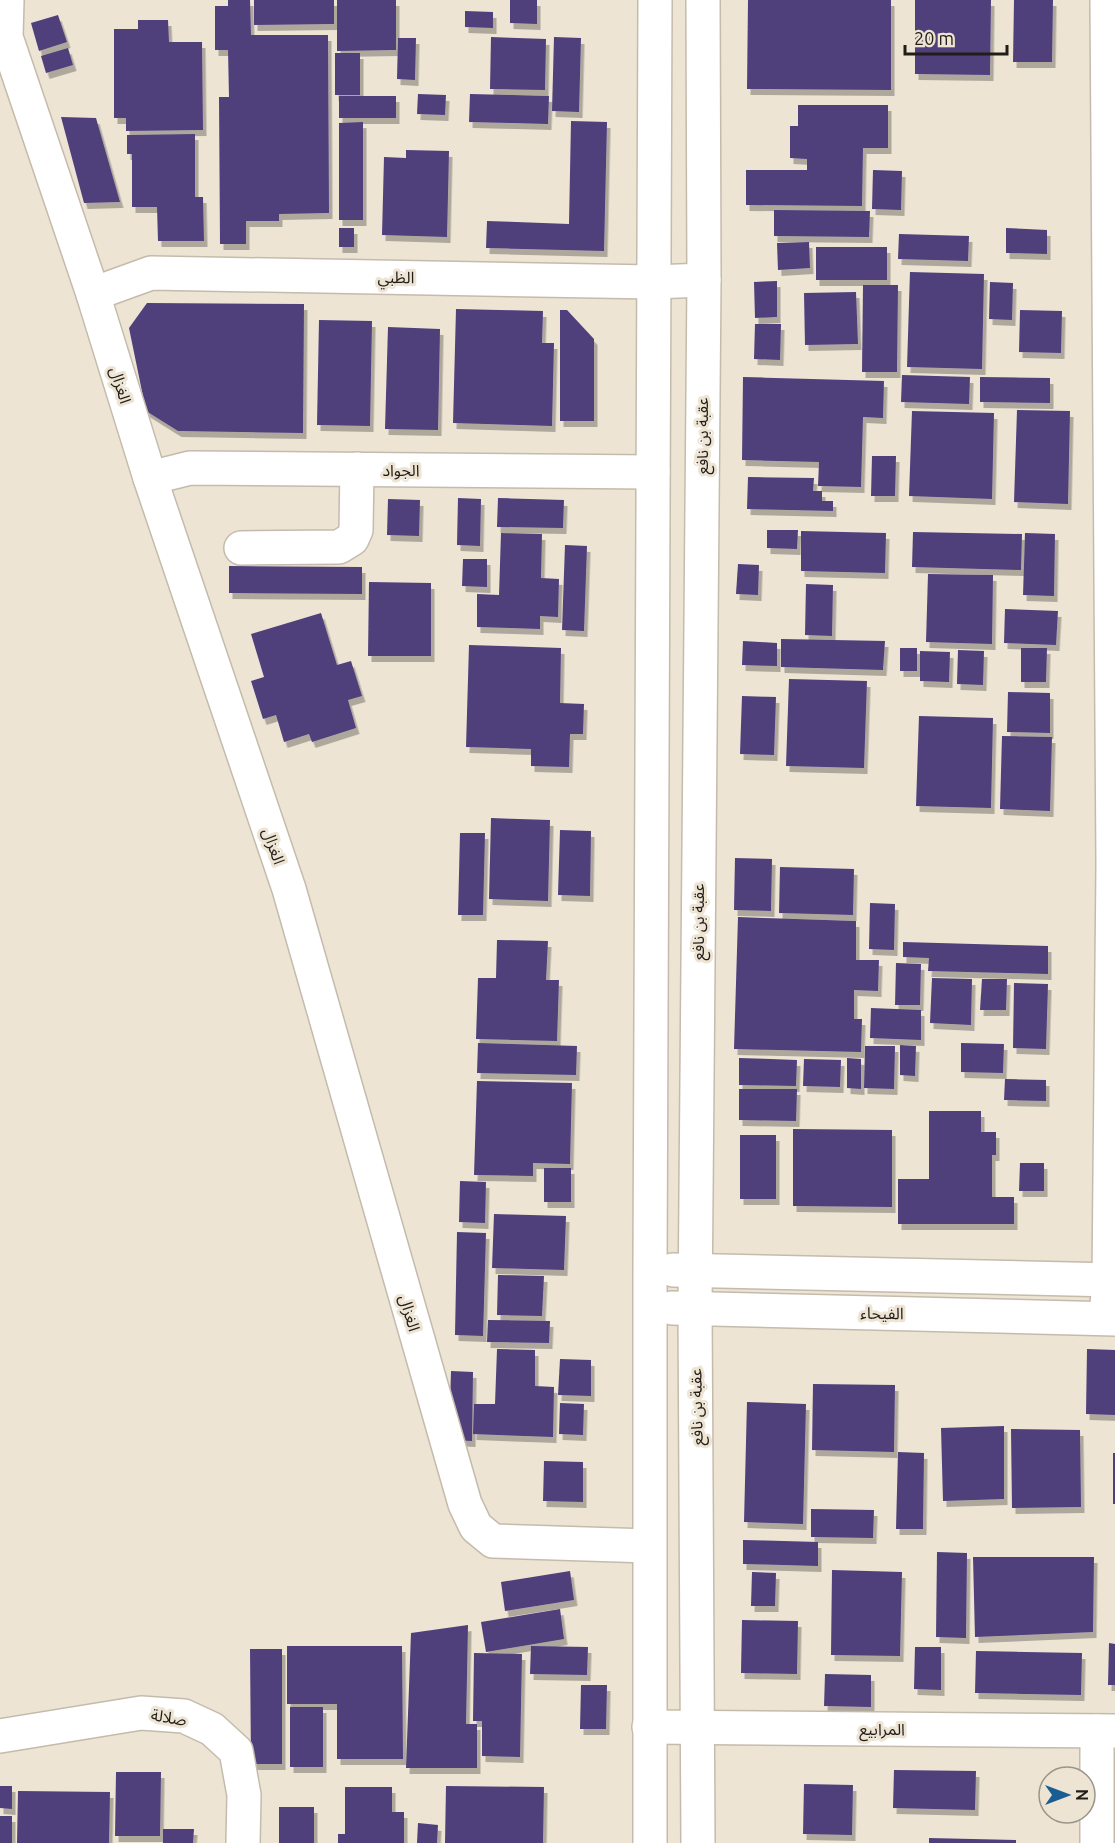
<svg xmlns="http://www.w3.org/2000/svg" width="1115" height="1843" viewBox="0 0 1115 1843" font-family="Ubuntu,'Noto Sans Arabic',sans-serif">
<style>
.building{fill:#4f3f7c;filter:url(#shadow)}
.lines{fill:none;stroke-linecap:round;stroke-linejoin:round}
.minor-casing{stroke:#c4bbac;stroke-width:36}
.minor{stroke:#fff;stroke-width:33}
.labels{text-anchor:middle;stroke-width:6;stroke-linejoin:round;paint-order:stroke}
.street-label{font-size:16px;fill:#211d18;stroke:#ede4d4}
</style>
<defs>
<filter id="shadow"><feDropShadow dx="3.5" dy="6" stdDeviation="0" flood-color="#0004"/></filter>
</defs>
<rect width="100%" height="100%" fill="#ede4d4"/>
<g class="building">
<path d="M228,0H250L251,35H328L329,213L279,214V221H246V244H220L219,97H229L228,50H215V6H228Z"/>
<path d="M254,0H334V24L254,25Z"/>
<path d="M337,0H396V50L337,51Z"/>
<path d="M510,0H537V24L510,23Z"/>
<path d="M748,0H891V90L747,89Z"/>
<path d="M915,0H991L990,75L915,74Z"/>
<path d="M1014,0H1053L1052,62H1013Z"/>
<path d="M465,11L493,12V28L465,27Z"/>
<path d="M58,15L67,42L39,51L31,23Z"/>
<path d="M138,20H168L169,42H202L203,130L126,131V118H114V29H138Z"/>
<path d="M491,37L546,39L545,90L490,89Z"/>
<path d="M554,37L581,38L579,112L552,111Z"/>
<path d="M398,38H416L415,80L397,79Z"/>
<path d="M68,48L73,65L46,73L41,56Z"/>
<rect x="335" y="53" width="25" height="42"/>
<path d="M418,94L446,95L445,115L417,114Z"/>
<path d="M470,94L549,96L548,124L469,122Z"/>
<rect x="339" y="96" width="57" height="22"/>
<path d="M798,105H888V148H863L862,206L746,205V170H807V159L790,158V126H798Z"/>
<path d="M61,117L96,118L120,202L84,203Z"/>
<path d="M571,121L607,122L604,251L486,248L487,221L569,224Z"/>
<path d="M363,122V220H339V123Z"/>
<path d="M195,134V197H203L204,241H158L157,207H132V154H127V135Z"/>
<path d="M406,150L449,151L447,237L382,235L384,157L406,158Z"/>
<path d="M873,170L902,171L901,210L872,209Z"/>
<path d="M774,210L870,211L869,237L774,236Z"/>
<rect x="339" y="228" width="15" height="19"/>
<path d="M1006,228L1047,230V254L1006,253Z"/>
<path d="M899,234L969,236L968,261L898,259Z"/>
<path d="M809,242L810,268L778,270L777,243Z"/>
<rect x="816" y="247" width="71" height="33"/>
<path d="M910,272L984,274L982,369L907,367Z"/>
<path d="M777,281V317L755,318L754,282Z"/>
<path d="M990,282L1013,283L1012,320L989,319Z"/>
<path d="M863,285H898L897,372H862Z"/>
<path d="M856,292L858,344L805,345L804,293Z"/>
<path d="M147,303L304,304L303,433L178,431L146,411L129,328Z"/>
<path d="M456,309L543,311L542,343H554L552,426L453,423Z"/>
<path d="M560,310H567L594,339V421H560Z"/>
<path d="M1020,310L1062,311L1061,353L1019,352Z"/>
<path d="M319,320L372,321L370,426L317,425Z"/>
<path d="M755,324H781L780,360L754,359Z"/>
<path d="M388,327L440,329L438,430L385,429Z"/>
<path d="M902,375L970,377L969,404L901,402Z"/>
<path d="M743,377L884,381L883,418L863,417L861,487L818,486L819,462L742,460Z"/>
<path d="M980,377L1050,378V403L980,402Z"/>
<path d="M1017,410L1070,411L1068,504L1014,502Z"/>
<path d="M912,411L994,413L992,499L909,496Z"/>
<path d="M872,456H896L895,496H871Z"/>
<path d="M748,477L814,478L813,491H822V501H833V511L747,509Z"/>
<path d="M458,498L481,499L480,546L457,545Z"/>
<path d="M498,498L564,500L563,528L497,527Z"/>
<path d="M388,499L420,500L419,536L387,535Z"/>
<path d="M767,530H798L797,549L767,548Z"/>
<path d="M801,531L886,533L885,573L801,571Z"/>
<path d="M913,532L1022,534L1021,570L912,567Z"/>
<path d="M501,533L542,534L541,578L559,579L558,617L540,616V629L477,627V594L499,595Z"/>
<path d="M1025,533L1055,534L1054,596L1023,595Z"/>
<path d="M565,545L587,546L584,631L562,630Z"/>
<path d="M463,559H487V587L462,586Z"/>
<path d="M738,564L759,565L758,595L736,594Z"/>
<path d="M229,566L362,567V594L229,593Z"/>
<path d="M928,574L993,575L992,644L926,642Z"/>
<path d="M369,582L431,583V656H368Z"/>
<path d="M806,584L833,585L832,636L805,635Z"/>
<path d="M1005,609L1058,611L1056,645L1004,643Z"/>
<path d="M321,613L337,665L351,661L362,696L348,700L356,728L312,742L309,734L284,742L276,715L263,719L251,681L264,677L251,634Z"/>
<path d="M781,639L885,641L883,670L781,667Z"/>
<path d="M743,641L777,643V666L742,665Z"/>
<path d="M469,645L561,648L560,703L584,704L583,734H570L569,767L531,766V749L466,747Z"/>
<rect x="900" y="648" width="17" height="23"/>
<path d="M1021,648H1047L1046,682H1021Z"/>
<path d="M958,650L984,651L983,685L957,684Z"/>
<path d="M920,651L950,652L949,682L920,681Z"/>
<path d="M789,679L867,681L864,768L786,766Z"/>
<path d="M1008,692L1050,693V733L1007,732Z"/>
<path d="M742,696L776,697L774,755L740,754Z"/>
<path d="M919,716L993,718L991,808L916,806Z"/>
<path d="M1002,736L1052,737L1050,811L1000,809Z"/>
<path d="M491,818L550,820L548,901L489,899Z"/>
<path d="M560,830L591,831L590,896L558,895Z"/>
<path d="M460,833H485L483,915H458Z"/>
<path d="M735,858L772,859L771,911L734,910Z"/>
<path d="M780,867L854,869L853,915L779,913Z"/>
<path d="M870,903L895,904L894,950L869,949Z"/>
<path d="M738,917L856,921V960H879L878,991L854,990V1019H862L861,1052L734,1049Z"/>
<path d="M497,940L548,941L546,980H559L557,1041L476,1039L478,978H496Z"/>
<path d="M903,942L1048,946V974L928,971L929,958L903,957Z"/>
<path d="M896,963L921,964L920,1005H895Z"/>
<path d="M932,978L972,979L971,1025L930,1023Z"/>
<path d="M982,979H1007L1006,1010H980Z"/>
<path d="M1014,983L1048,984L1046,1049L1013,1048Z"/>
<path d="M871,1008L921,1010V1040L870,1038Z"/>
<path d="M478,1043L577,1046L576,1075L477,1073Z"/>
<path d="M961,1043L1004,1044L1003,1073L961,1072Z"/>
<path d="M900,1045L916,1046L915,1076L900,1075Z"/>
<path d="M865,1046H895L894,1089L864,1088Z"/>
<path d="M739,1058L797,1060L796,1086L739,1085Z"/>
<path d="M847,1058L861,1059V1089L847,1088Z"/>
<path d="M804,1059L841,1060L840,1087L803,1086Z"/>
<path d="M1005,1079L1046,1080V1101L1004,1100Z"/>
<path d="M477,1081L572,1083L570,1164L533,1163V1176L474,1175Z"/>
<path d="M739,1089H797L796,1121L739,1120Z"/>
<path d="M929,1111H981V1132H996V1155H992V1197H1014V1224H898V1179H929Z"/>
<path d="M793,1129L892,1130V1207L793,1206Z"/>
<rect x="740" y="1135" width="36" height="64"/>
<path d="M1020,1163H1044V1191H1019Z"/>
<rect x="544" y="1168" width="27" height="34"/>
<path d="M460,1181L486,1182L485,1223L459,1222Z"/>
<path d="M494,1214L566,1216L564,1270L492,1268Z"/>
<path d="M457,1232L486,1233L483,1336L455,1335Z"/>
<path d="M498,1275L544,1276L542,1316L497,1315Z"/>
<path d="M488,1320L550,1321L549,1343L487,1342Z"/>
<path d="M497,1349L535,1350V1386L554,1387L553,1437L473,1434L474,1404H495Z"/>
<path d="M1087,1349L1115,1350V1415L1086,1414Z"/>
<path d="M560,1359L591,1360V1396L558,1395Z"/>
<path d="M451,1371L473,1372L472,1441L449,1440Z"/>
<path d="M813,1384L895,1385L894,1452L812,1450Z"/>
<path d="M747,1402L806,1404L803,1524L744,1522Z"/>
<path d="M560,1403L584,1404L583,1435L559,1434Z"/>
<path d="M1004,1426V1499L943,1501L941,1428Z"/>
<path d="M1011,1429L1080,1430L1081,1507L1012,1508Z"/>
<path d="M898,1452L924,1453L923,1529H896Z"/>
<rect x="1113" y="1453" width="2" height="51"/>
<path d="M544,1461L583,1462V1502L543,1501Z"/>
<path d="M811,1509L874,1510L873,1538L811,1537Z"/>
<path d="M743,1540L818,1542V1566L743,1564Z"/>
<path d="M937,1552L967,1553L966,1638L936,1637Z"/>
<path d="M973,1557H1094L1093,1632L975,1637Z"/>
<path d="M832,1570L902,1572L900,1656L831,1655Z"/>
<path d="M570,1571L574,1600L505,1611L501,1582Z"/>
<path d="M752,1572L776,1573L775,1606H751Z"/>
<path d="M560,1609L564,1639L486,1652L481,1622Z"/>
<path d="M742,1620L798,1621L797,1674L741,1673Z"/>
<path d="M468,1625L466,1724H477V1768H406L411,1633Z"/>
<path d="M1109,1643L1115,1644V1685H1108Z"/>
<path d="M287,1646H402L403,1759H337V1704H287Z"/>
<path d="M531,1646L588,1647L587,1675L530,1674Z"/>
<path d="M915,1647H941V1690L914,1689Z"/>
<path d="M250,1649H282V1764H251Z"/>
<path d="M976,1651L1082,1653L1081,1695L975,1693Z"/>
<path d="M474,1653L522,1654L520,1757L482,1756V1721H473Z"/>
<path d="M825,1674L871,1675V1707L824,1706Z"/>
<path d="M581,1685H607L606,1729H580Z"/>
<rect x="290" y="1707" width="33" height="60"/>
<path d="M894,1770L976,1771L975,1810L893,1808Z"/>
<path d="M116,1772H161L160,1836H115Z"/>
<path d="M804,1784L853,1785L852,1835L803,1834Z"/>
<path d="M0,1786H12V1809L0,1808Z"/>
<path d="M446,1786L544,1787L543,1843H445Z"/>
<path d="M345,1787H392V1812H404V1843H338V1834H345Z"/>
<path d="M18,1791L110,1792L109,1843H17Z"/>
<rect x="279" y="1807" width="35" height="36"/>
<rect x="0" y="1816" width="12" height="27"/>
<path d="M418,1823L438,1825L437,1843H417Z"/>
<path d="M163,1829H194L193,1843H163Z"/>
<path d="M929,1838L1016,1840V1843H929Z"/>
</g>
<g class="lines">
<defs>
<g id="minor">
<path d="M7,0L6,37L93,294L150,478L289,889L465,1504L476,1527L493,1541L649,1546"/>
<path d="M93,294L151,273L654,282L704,280"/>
<path d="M150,478L190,468L653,472"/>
<path d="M241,548L339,547L352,539L356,530L357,469"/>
<path d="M673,1270L1115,1280"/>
<path d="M672,1308L1115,1319"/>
<path d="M1106,1318L1109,1280L1113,865L1107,0"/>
<path d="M649,1727L1115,1731"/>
<path d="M0,1736L141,1713L184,1716L212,1729L236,1751L244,1795L243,1843"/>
<path d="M650,1843V1270L655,0"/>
<path d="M698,1843L695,1308L704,280L703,0"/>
<path d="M1097,1843V1731"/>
</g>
</defs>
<use href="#minor" class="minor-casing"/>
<use href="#minor" class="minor"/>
</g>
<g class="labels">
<g class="street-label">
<text transform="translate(396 277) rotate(1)" y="6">الظبي</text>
<text transform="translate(121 385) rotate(73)" y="6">الغزال</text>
<text transform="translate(702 436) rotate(-90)" y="6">عقبة بن نافع</text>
<text x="401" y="476">الجواد</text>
<text transform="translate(274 846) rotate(71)" y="6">الغزال</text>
<text transform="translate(698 922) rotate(-90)" y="6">عقبة بن نافع</text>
<text transform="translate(410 1313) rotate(74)" y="6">الغزال</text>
<text transform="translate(882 1313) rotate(1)" y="6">الفيحاء</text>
<text transform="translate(696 1407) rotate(-91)" y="6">عقبة بن نافع</text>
<text transform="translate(169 1717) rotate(9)" y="6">صلالة</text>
<text x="882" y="1735">المرابيع</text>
</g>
</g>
<g transform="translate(1067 1795) rotate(90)"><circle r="28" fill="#ede4d4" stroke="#9b9489" stroke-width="1.5"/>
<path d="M0-4.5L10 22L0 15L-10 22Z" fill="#1a5d92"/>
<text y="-9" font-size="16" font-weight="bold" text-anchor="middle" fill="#211d18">N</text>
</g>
<path d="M905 45v9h102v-9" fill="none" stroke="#211d18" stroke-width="3"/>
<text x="914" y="45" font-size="18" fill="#211d18" stroke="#ede4d4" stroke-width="4.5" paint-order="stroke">20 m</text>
</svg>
